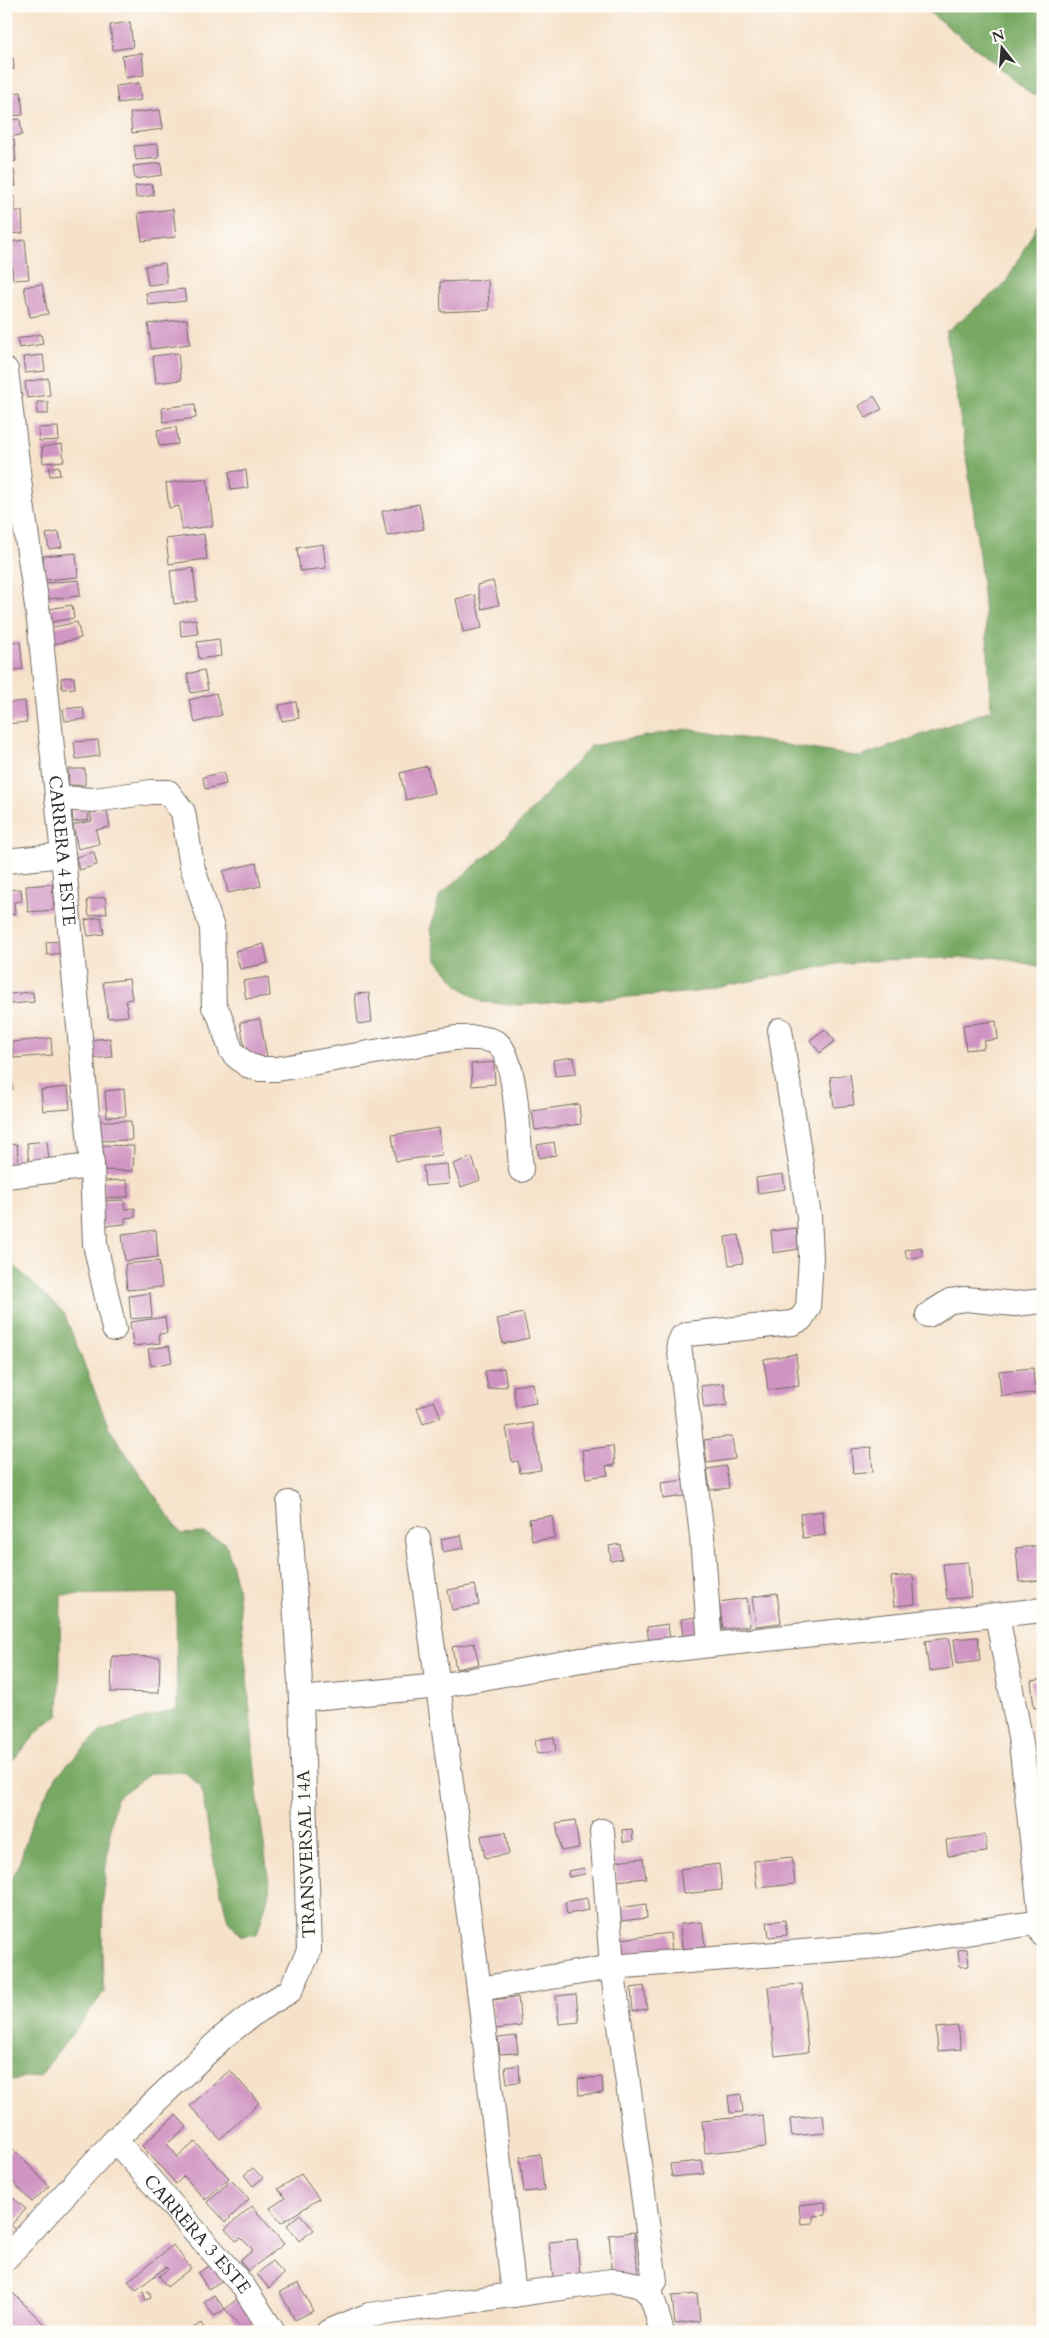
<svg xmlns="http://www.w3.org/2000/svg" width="1049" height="2338" viewBox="0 0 1049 2338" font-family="Cardo,serif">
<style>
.forest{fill:#77a964;stroke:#516a48}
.building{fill:#d094c2}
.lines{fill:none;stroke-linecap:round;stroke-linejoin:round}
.minor-casing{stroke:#726b63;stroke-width:26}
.minor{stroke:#fff;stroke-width:24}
.labels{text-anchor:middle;stroke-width:4;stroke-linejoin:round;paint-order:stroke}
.street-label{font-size:18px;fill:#2b2b2b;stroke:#fdfcf7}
</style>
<rect width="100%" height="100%" fill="#fdfcf7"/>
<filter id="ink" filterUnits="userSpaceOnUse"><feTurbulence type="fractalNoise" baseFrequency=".02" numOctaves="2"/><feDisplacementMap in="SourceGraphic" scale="10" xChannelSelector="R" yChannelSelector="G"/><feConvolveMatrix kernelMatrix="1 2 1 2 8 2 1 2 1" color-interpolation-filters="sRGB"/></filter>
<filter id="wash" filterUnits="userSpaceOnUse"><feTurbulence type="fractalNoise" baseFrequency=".0096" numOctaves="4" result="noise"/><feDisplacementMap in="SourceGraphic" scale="20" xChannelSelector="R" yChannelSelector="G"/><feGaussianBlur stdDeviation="1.12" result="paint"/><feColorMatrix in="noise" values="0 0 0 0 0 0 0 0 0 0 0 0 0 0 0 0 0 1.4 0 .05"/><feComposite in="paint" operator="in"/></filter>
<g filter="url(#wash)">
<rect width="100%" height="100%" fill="#f6e2ca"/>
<g class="forest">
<path d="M921,6H1043V88L1033,96L987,57Z"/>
<path d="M1043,214V967L994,957L883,960L836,964L696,992L519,1005L482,1002L460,987L437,960L430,930L440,895L498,846L591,746L686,729L860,757L991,710C986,583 968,457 946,332L1005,284Z"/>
<path d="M6,1258L64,1313L109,1428L181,1534L203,1533L226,1543L237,1586L247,1676L257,1793L270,1890L257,1934L241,1936L228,1921L215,1868L201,1787L185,1772L151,1773L116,1798C104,1862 99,1927 104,1992L40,2076L11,2080L6,2073V1891L19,1864L33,1818L57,1775L101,1731L177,1709L176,1593L61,1595L59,1715L44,1725L6,1769Z"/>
</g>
<g id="blocks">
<g class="building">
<path d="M130,22L133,47L113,50L110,25Z"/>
<path d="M142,53L144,75L125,78L122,56Z"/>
<path d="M6,58H13L14,69L6,70Z"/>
<path d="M6,74H8L10,84L6,85Z"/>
<path d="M139,83L141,100L118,103L116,86Z"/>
<path d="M21,92L23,115L6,116V94Z"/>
<path d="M160,110L163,129L132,133L130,113Z"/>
<path d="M20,119L22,135L6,137V120Z"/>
<path d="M14,139L16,161L6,163V140Z"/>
<path d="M158,144L159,158L136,160L134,146Z"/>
<path d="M161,163L162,175L135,179L133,166Z"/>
<path d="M14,170L16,186L6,187V171Z"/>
<path d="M152,184L154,195L136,198L135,186Z"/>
<path d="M6,196H15V211H22L23,233L6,234Z"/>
<path d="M173,209L176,237L142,241L138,213Z"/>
<path d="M25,240L29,279L13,280L9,242Z"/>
<path d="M165,263L167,283L148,285L145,266Z"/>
<path d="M488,280L489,310L441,312L440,282Z"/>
<path d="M42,284L48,314L30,317L24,287Z"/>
<path d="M184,289L186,301L148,305L146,293Z"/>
<path d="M187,319L190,344L151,349L148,324Z"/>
<path d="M41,334L43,344L19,348L17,339Z"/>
<path d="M178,353L181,380L156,383L153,356Z"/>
<path d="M43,355L45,371L25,373L23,357Z"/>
<path d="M48,378L50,395L27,398L25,382Z"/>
<path d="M874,396L882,409L866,418L859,406Z"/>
<rect x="37" y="402" width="11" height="12"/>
<path d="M195,404L196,418L163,422L162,408Z"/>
<path d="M58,427L59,440L39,441L38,428Z"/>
<path d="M176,427L178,444L159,446L157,430Z"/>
<path d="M62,444L64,461L43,463L42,447Z"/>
<path d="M59,466L60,475L50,476L49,468Z"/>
<path d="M246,470L248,488L231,490L229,472Z"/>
<path d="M207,478L213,526L182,530L179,506L169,508L166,483Z"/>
<path d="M419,504L424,529L387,536L382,511Z"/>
<path d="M59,532L62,547L49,549L46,534Z"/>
<path d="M204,534L207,559L169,564L166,539Z"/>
<path d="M323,544L326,568L300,571L297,548Z"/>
<path d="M76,553L78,577L45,580L43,556Z"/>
<path d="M193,568L197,601L174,604L170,571Z"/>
<path d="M79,580L80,596L46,599L45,583Z"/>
<path d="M493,581L499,605L482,609L477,585Z"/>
<path d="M475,595L482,628L463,632L456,599Z"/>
<path d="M72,605L74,618L51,622L49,609Z"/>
<path d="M196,619L198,634L181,636L180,621Z"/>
<path d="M77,622L81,638L54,644L50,628Z"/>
<path d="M219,639L221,656L199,659L197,642Z"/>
<path d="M20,641L23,669L6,671V643Z"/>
<path d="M204,670L208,690L191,693L187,674Z"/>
<path d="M74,677L75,688L62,689L61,678Z"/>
<path d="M216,693L222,715L195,723L189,700Z"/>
<path d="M25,701L27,722L6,724V703Z"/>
<path d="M296,702L299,718L282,721L279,705Z"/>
<path d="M83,707L85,719L65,721L63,709Z"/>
<path d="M98,740L100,756L76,759L74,742Z"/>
<path d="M427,766L434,793L406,800L400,773Z"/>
<path d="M68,769H85V785H69Z"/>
<path d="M224,772L226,784L205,789L203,777Z"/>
<path d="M106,807L110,827L96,830L99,844L78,849L73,825L92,821L90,810Z"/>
<path d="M88,809L89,820L73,822L72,810Z"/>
<path d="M94,852L97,865L79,870L76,857Z"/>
<path d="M256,863L261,886L228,893L223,871Z"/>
<path d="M52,884L54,910L28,912L26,886Z"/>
<path d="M21,889L22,901L14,902L15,914L6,915V890Z"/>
<path d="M105,897L107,913L89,916L87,900Z"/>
<path d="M101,917L104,934L88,936L85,920Z"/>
<path d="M61,941L63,953L47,955L46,942Z"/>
<path d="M264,944L268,963L240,969L235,951Z"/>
<path d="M268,977L270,996L246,999L243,981Z"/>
<path d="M129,979L132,999L126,1000L128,1016L108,1018L103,982Z"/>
<path d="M33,992L34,1002L10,1004L9,994Z"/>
<path d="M369,993L372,1022L358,1024L355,994Z"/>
<path d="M260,1019L267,1057L247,1061L240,1022Z"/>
<path d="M996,1021L998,1039L984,1041V1048L966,1050L963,1025Z"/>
<path d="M825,1029L835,1041L820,1053L810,1040Z"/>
<path d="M51,1038L52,1055L14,1058L12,1042Z"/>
<path d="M110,1038L112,1057L89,1059L88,1040Z"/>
<path d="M574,1057L576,1074L555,1076L553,1060Z"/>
<path d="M494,1062L495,1084L472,1086L471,1064Z"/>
<path d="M11,1065L13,1090L6,1091V1066Z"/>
<path d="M850,1074L854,1105L834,1107L830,1077Z"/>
<path d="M68,1087L70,1109L43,1111L41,1090Z"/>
<path d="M124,1089L126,1116L107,1117L105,1091Z"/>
<path d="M579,1104L581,1124L535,1130L532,1111Z"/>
<path d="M99,1121H131L132,1140L99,1141Z"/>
<path d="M439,1128L442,1155L396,1161L392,1135Z"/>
<path d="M47,1141L49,1161L29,1163L27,1143Z"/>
<path d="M554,1142L556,1155L539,1158L537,1145Z"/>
<path d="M17,1144L19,1167L6,1168V1145Z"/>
<path d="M100,1145L134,1146L133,1171L100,1170Z"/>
<path d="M472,1157L480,1180L461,1187L453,1164Z"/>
<path d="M447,1164L449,1184L425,1186L423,1166Z"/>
<path d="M783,1174L785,1189L758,1193L756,1178Z"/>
<path d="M127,1180L128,1197L104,1198L103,1181Z"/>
<path d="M124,1200L125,1209L135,1208V1217L125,1218V1224L102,1226L100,1201Z"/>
<path d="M796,1228L799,1249L773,1253L771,1231Z"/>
<path d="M156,1230L158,1257L125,1261L122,1234Z"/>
<path d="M739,1235L743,1263L729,1265L725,1237Z"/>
<path d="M921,1247L923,1256L907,1259L905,1250Z"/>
<path d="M159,1261L162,1287L127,1290L125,1264Z"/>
<path d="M150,1293L152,1317L131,1319L129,1296Z"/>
<path d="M523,1313L529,1338L503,1344L497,1319Z"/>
<path d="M165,1317L167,1333L159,1334L160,1343L133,1346L130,1322Z"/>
<path d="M169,1346L172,1362L151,1366L148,1349Z"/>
<path d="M796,1354L799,1386L768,1390L764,1359Z"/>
<path d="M504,1368L507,1386L488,1389L485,1371Z"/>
<path d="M1033,1368L1035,1393L1001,1396L999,1371Z"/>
<path d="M533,1383L536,1403L516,1407L513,1386Z"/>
<path d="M724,1383L727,1405L704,1408L701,1386Z"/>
<path d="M434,1401L441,1417L423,1424L417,1408Z"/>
<path d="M533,1423L541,1470L520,1473L518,1461L512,1462L506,1427Z"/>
<path d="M732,1436L735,1459L707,1463L704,1440Z"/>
<path d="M613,1446L615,1465L606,1466L608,1475L586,1478L582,1450Z"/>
<path d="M871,1447L873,1472L853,1474L851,1449Z"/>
<path d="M726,1466L729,1488L710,1490L707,1469Z"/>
<path d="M684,1480L685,1496L663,1499L661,1483Z"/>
<path d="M822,1511L825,1535L803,1538L800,1514Z"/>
<path d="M552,1516L555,1538L532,1541L529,1519Z"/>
<path d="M461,1535L464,1548L443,1552L441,1539Z"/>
<path d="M620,1544L622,1559L611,1561L609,1546Z"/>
<path d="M1043,1545V1580L1019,1582L1016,1548Z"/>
<path d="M968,1562L971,1597L947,1599L943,1564Z"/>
<path d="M913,1575L915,1604L894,1606L891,1577Z"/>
<path d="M475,1585L479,1605L452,1610L448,1590Z"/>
<path d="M777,1593L781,1623L756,1626L752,1597Z"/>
<path d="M747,1598L750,1626L723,1629L719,1602Z"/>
<path d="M698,1617L701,1634L683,1636L681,1619Z"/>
<path d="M668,1624L670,1641L649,1644L647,1627Z"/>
<path d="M978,1637L980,1661L957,1664L954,1639Z"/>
<path d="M949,1638L953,1668L929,1671L925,1641Z"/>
<path d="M474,1643L479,1664L456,1669L452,1647Z"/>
<path d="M112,1656L160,1657L159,1693L111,1692Z"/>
<path d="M1043,1679V1707L1034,1708L1031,1681Z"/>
<path d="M554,1737L556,1751L537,1754L535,1740Z"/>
<path d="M575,1820L579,1848L561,1851L556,1823Z"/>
<path d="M632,1829L633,1841L623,1842L622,1830Z"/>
<path d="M506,1832L509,1854L485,1858L481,1836Z"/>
<path d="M985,1835L987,1852L948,1856L946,1840Z"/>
<path d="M792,1857L795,1884L757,1888L754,1861Z"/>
<path d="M643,1858L646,1878L617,1881L615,1861Z"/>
<path d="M719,1864L722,1890L683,1894L680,1869Z"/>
<path d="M584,1868L585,1874L569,1877L568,1871Z"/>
<path d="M587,1898L589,1910L567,1914L565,1902Z"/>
<path d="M646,1904L647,1918L621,1921L619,1908Z"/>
<path d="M785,1920L787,1935L769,1937L767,1922Z"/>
<path d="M702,1922L705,1947L682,1949L680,1924Z"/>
<path d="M670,1933L672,1953L624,1959L622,1939Z"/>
<path d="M967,1949L969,1966L960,1967L958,1950Z"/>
<path d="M802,1984L808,2052L775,2056L768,1987Z"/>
<path d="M644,1986L647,2009L633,2011L631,1988Z"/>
<path d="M576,1994L579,2022L559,2024L556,1996Z"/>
<path d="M518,1997L521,2026L495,2029L492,2000Z"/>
<path d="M958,2026L961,2049L938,2051L936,2028Z"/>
<path d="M516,2036L518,2053L500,2054L498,2038Z"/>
<path d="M519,2065L520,2082L507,2083L505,2067Z"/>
<path d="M230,2070L259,2103L220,2139L190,2106Z"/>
<path d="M602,2077L603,2093L579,2095L578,2079Z"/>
<path d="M741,2094L743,2112L730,2113L728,2096Z"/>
<path d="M176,2115L187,2127L167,2144L178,2157L195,2142L229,2178L205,2200L184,2176L176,2184L142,2146Z"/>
<path d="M763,2115L766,2147L705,2153L702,2121Z"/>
<path d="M823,2115L825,2133L792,2136L790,2119Z"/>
<path d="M12,2148L49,2186L32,2202L6,2175V2154Z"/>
<path d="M540,2154L544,2190L524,2192L520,2157Z"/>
<path d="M702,2161L704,2174L672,2177L670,2164Z"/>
<path d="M253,2168L263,2178L253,2186L244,2175Z"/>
<path d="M301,2174L319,2199L281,2223L270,2208L285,2198L278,2189Z"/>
<path d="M231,2180L249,2199L226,2222L207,2202Z"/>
<path d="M10,2195L26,2209L11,2225L19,2233L6,2245V2199Z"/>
<path d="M825,2202L826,2215L813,2216V2223L801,2224L799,2205Z"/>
<path d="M252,2206L284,2244L248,2271L240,2261L253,2250L241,2238L236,2241L225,2229Z"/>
<path d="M300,2214L314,2230L299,2241L287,2225Z"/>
<path d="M634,2232L638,2275L613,2277L609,2235Z"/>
<path d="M577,2239L580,2275L553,2277L549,2242Z"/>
<path d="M173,2245L191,2268L167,2287L159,2276L168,2269L166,2267L136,2290L128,2281Z"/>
<path d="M272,2261L284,2274L269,2288L257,2274Z"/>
<path d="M215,2262L225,2279L208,2289L198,2273Z"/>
<path d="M299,2283L313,2311L295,2320L280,2292Z"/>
<path d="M10,2290L52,2332H6V2293Z"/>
<path d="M149,2291L151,2298L146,2300L143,2292Z"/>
<path d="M243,2294L261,2316L243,2330L225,2309Z"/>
<path d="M697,2294L700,2321L675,2324L672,2296Z"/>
<path d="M214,2295L225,2309L214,2316L204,2302Z"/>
<path d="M201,2323L206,2332H187Z"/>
</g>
</g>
</g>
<g filter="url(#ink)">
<use href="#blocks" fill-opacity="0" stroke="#726b63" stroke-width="1"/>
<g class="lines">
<defs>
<g id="minor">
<path id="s1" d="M6,370L22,504L39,620L63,855L92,1166L95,1244L114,1329"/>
<path d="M57,798L95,800L151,792H168L183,812L192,866L212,928L214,1007L219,1014L231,1050L235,1055L247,1065L260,1069H277L455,1038C468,1038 485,1036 497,1043C517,1057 519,1144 521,1170"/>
<path d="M6,861L63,855"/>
<path d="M6,1176L92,1166"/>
<path d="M928,1315L950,1301L966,1299L1015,1304L1043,1301"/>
<path d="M418,1539L479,1989L514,2295"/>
<path d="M997,1615L1021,1743L1043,1935"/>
<path d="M710,1645L702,1536L679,1344L682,1337L688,1334L792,1323L801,1319L808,1308L811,1256L809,1216L780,1030"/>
<path d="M301,1699L439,1686L581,1660L710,1645L1043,1610"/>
<path d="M602,1831L612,1967L655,2281L647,2292"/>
<path d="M479,1989L612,1967L878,1946L1041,1922"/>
<path id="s2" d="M115,2140L243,2286L273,2332"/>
<path d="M6,2258L115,2140L223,2037L258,2010L290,1991L309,1951L301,1699L289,1503"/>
<path d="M328,2332L369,2315L611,2281C658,2284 650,2295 662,2332"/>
</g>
</defs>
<use href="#minor" class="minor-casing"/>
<use href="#minor" class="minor"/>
</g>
</g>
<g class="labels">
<g class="street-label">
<text dy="6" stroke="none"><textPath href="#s1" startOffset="484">CARRERA 4 ESTE</textPath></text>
<text transform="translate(306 1854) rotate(-92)" y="6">TRANSVERSAL 14A</text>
<text dy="6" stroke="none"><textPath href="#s2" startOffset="125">CARRERA 3 ESTE</textPath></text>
</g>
</g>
<rect width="1049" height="2338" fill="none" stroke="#fdfcf7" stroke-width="25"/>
<g transform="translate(1002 48) rotate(343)" stroke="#fdfcf7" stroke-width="4" paint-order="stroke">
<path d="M0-4L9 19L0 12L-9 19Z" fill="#2b2b2b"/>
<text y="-8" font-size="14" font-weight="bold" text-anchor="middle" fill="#2b2b2b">N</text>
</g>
</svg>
